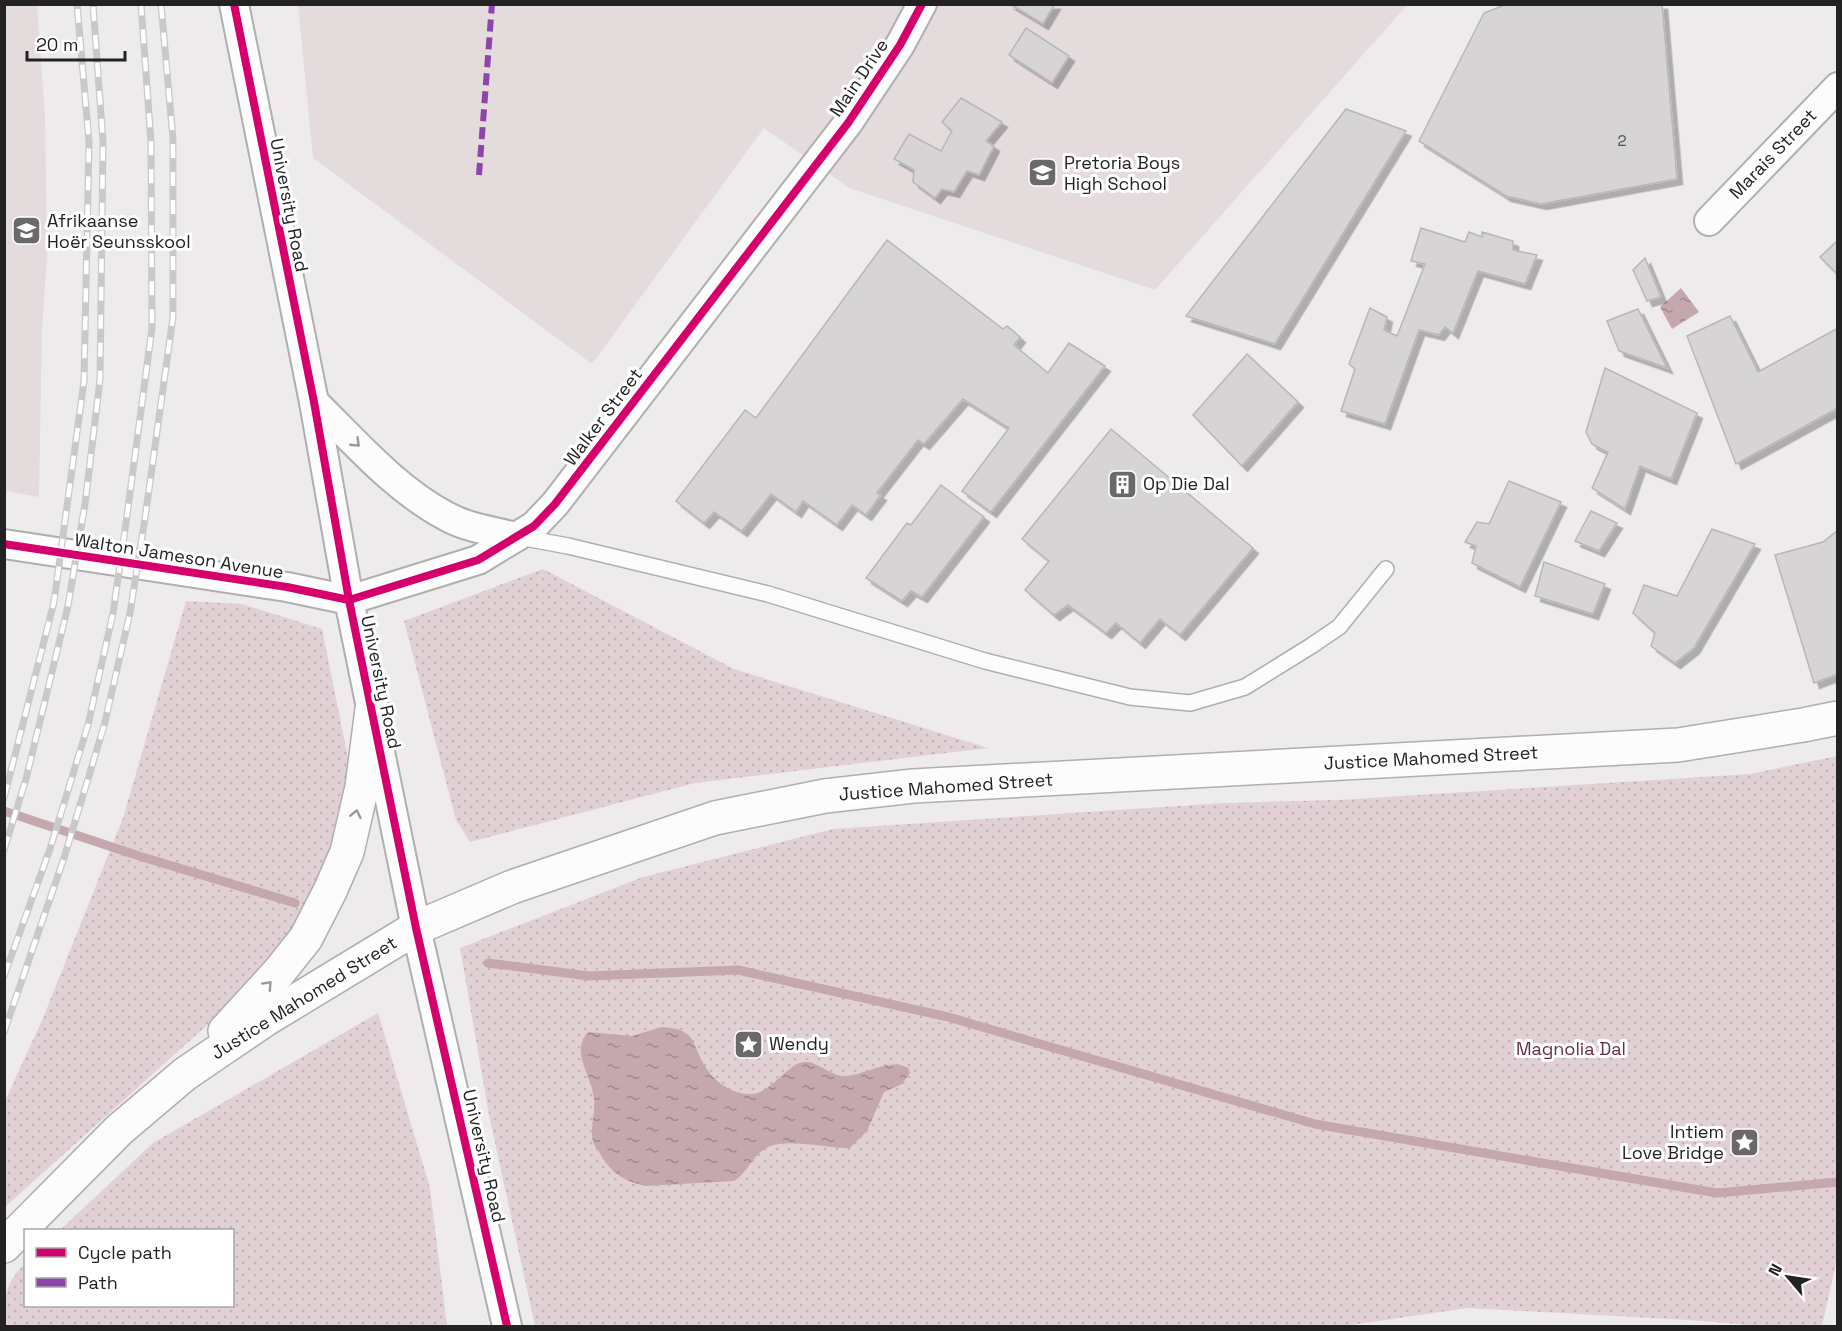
<svg xmlns="http://www.w3.org/2000/svg" width="1842" height="1331" viewBox="0 0 1842 1331" font-family="'Space Grotesk',sans-serif">
<style>
.built{fill:#e4dbdd}
.park{fill:url(#park-dots)}
.water{fill:url(#water-ripples)}
.lines{fill:none;stroke-linecap:round;stroke-linejoin:round}
.stream{stroke:#c5a7ae;stroke-width:9}
.building{fill:#d6d4d5;stroke:#b9b6b7;stroke-width:1.5;filter:url(#shadow)}
.lane-casing{stroke:#b0aeae;stroke-width:18}
.street-casing{stroke:#b0aeae;stroke-width:32}
.secondary-casing{stroke:#b0aeae;stroke-width:36}
.lane{stroke:#fcfcfc;stroke-width:15}
.street{stroke:#fcfcfc;stroke-width:28}
.secondary{stroke:#fcfcfc;stroke-width:33}
.rail-casing{stroke:#c9c9c9;stroke-width:7}
.rail{stroke:#fff;stroke-width:4.5;stroke-dasharray:14;stroke-linecap:butt}
.quiet{stroke:#8e44ad;stroke-width:6;stroke-dasharray:12 6;stroke-linecap:butt}
.cycleway-casing{stroke:#fff;stroke-width:11}
.cycleway{stroke:#d6006c;stroke-width:8}
.oneway{stroke:#9a9a9a}
.labels{text-anchor:middle;stroke-width:6;stroke-linejoin:round;paint-order:stroke}
.number-label{font-size:15px;fill:#515050}
.street-label{font-size:18px;fill:#232222;stroke:#fff}
.poi-label{font-size:18px;fill:#232222;stroke:#fff;text-anchor:start}
.park-label{font-size:18px;fill:#662e3e;stroke:#fff}
</style>
<defs>
<pattern id="park-dots" width="8" height="8" patternUnits="userSpaceOnUse" patternTransform="scale(1.5)"><rect width="8" height="8" fill="#e1d1d4"/><path d="M2 2h.1M6 6h.1" fill="none" stroke="#c1b3b6" stroke-width="1.8" stroke-linecap="round"/></pattern>
<pattern id="water-ripples" width="26" height="14" patternUnits="userSpaceOnUse" patternTransform="scale(1.5)"><rect width="26" height="14" fill="#c5a7ae"/><path d="M2 4q2-2 4 0t4 0M15 11q2-2 4 0t4 0" fill="none" stroke="#a0888d"/></pattern>
<filter id="shadow"><feDropShadow dx="5.5" dy="5.5" stdDeviation="0" flood-color="#0004"/></filter>
</defs>
<rect width="100%" height="100%" fill="#eeebec"/>
<g class="built">
<path d="M4,5H37L45,117L47,256L42,328L39,497L5,491Z"/>
<path d="M298,5H1407L1155,290L849,188L764,128L592,364L313,158Z"/>
</g>
<g class="park">
<path d="M543,569L734,669L988,748L695,783L470,842L456,820L404,621Z"/>
<path d="M186,601L242,604L322,629L349,763L337,853L275,964L5,1207V1101L43,1018L123,818Z"/>
<path d="M1837,756L1838,1255L1822,1326H1763L1688,1320L1468,1308L1344,1326H535L489,1115L460,948L643,877L833,829L1224,803L1338,800L1750,774Z"/>
<path d="M378,1013L430,1188L447,1326H5C4,1299 4,1284 25,1264L26,1306H232V1230H60L153,1143Z"/>
</g>
<g class="water">
<path d="M1681,288L1699,312L1672,329L1660,307Z"/>
<path d="M662,1027C672,1028 680,1028 688,1035C693,1039 694,1044 697,1050C706,1072 720,1090 745,1094C766,1097 779,1075 795,1065C815,1054 826,1077 846,1076C865,1075 890,1057 908,1068L910,1073L902,1084L884,1092L867,1131L850,1148C828,1149 786,1137 766,1148C753,1155 747,1173 734,1181L646,1186C623,1181 610,1172 599,1152C595,1147 592,1141 592,1135C591,1120 597,1108 593,1093C589,1072 571,1051 588,1032L632,1036Z"/>
</g>
<g class="lines">
<g class="stream">
<path d="M4,811L139,856L295,903"/>
<path d="M488,963L589,976L738,970L948,1017L1315,1124L1717,1193L1838,1182"/>
</g>
</g>
<g class="building">
<path d="M1010,4H1055L1043,24Z"/>
<path d="M1507,4H1662L1677,179L1541,204L1506,196L1419,141L1484,13Z"/>
<path d="M1026,28L1069,56L1052,83L1009,55Z"/>
<path d="M961,98L1002,122L986,141L994,146L979,175L967,171L954,192L942,189L935,198L913,182L914,170L894,159L909,134L941,151L952,131L942,122Z"/>
<path d="M1346,109L1406,131L1275,344L1186,316Z"/>
<path d="M1421,228L1465,242L1469,232L1482,237V232L1513,241V250L1537,255L1525,284L1478,271L1453,333L1445,327L1439,335L1419,330L1385,424L1341,411L1355,369L1349,364L1370,308L1387,317L1384,330L1397,336L1425,264L1411,261Z"/>
<path d="M887,240L1003,329L1007,326L1020,337L1014,345L1048,373L1069,343L1105,366L991,512L962,491L1009,428L963,399L924,444L918,440L877,493L881,495L866,515L852,505L837,525L803,501L796,512L771,494L742,531L714,512L704,523L676,501L745,410L756,418Z"/>
<path d="M1838,240V275L1820,257Z"/>
<path d="M1645,258L1661,297L1647,301L1633,270Z"/>
<path d="M1638,309L1667,368L1619,351L1607,321Z"/>
<path d="M1730,316L1758,372L1838,328V408L1736,464L1687,336Z"/>
<path d="M1247,354L1298,402L1242,466L1193,415Z"/>
<path d="M1605,368L1697,413L1671,479L1640,466L1625,509L1592,488L1608,452L1592,444L1586,432Z"/>
<path d="M1111,429L1253,548L1180,635L1160,619L1140,643L1116,623L1106,633L1068,605L1054,615L1025,590L1049,561L1022,539Z"/>
<path d="M1509,481L1561,502L1520,587L1472,563L1476,546L1465,542L1477,522L1489,524Z"/>
<path d="M941,485L984,517L922,597L911,591L902,601L866,578L907,523L911,525Z"/>
<path d="M1591,511L1617,523L1599,551L1575,541Z"/>
<path d="M1712,529L1755,544L1694,648L1675,663L1651,646L1655,633L1633,613L1644,585L1677,596Z"/>
<path d="M1838,530V674L1814,683L1775,555L1823,542Z"/>
<path d="M1544,562L1605,584L1593,614L1535,596Z"/>
</g>
<g class="lines">
<defs>
<path id="lane" d="M519,537L568,546L768,594L985,661L1130,697L1190,703L1245,687L1311,646L1339,627L1386,569"/>
<g id="street">
<path d="M234,4L314,402L349,600L416,928L507,1326"/>
<path d="M1709,221L1838,87"/>
<path d="M314,402C355,442 395,489 446,516C467,528 493,531 516,537"/>
<path d="M4,544L287,587L349,600L478,560L534,526L555,504L848,123L900,45L922,4"/>
</g>
<g id="secondary">
<path d="M225,1031L279,972L306,938L330,891L347,852L362,787L372,709"/>
<path d="M4,1246L119,1130L185,1074L266,1019L416,928L512,887L715,818L825,796L913,786L1678,745L1803,725L1838,718"/>
</g>
</defs>
<use href="#lane" class="lane-casing"/>
<use href="#street" class="street-casing"/>
<use href="#secondary" class="secondary-casing"/>
<use href="#lane" class="lane"/>
<use href="#street" class="street"/>
<use href="#secondary" class="secondary"/>
<defs>
<g id="rail">
<path d="M4,798L54,602L84,381L89,142L77,4"/>
<path d="M4,850L26,779L68,606L85,504L100,380L103,142L93,4"/>
<path d="M4,976L50,849L88,725L113,613L126,523L152,328L151,142L141,4"/>
<path d="M4,1032L64,858L104,726L130,613L145,518L173,317V139L161,4"/>
</g>
</defs>
<use href="#rail" class="rail-casing"/>
<use href="#rail" class="rail"/>
<path class="quiet" d="M479,175L492,4"/>
<defs>
<g id="cycleway">
<path d="M234,4L314,402L349,600L416,928L507,1326"/>
<path d="M4,544L287,587L349,600L478,560L534,526L555,504L848,123L900,45L922,4"/>
</g>
</defs>
<use href="#cycleway" class="cycleway-casing"/>
<use href="#cycleway" class="cycleway"/>
</g>
<defs><path id="oneway-chevron" d="M-2-3.5L2.5 0L-2 3.5" fill="none" stroke-width="1.6" stroke-linecap="round" stroke-linejoin="round" transform="scale(1.5)"/></defs>
<g class="oneway">
<use href="#oneway-chevron" transform="translate(356 443) rotate(44)"/>
<use href="#oneway-chevron" transform="translate(356 814) rotate(-77)"/>
<use href="#oneway-chevron" transform="translate(268 985) rotate(-47)"/>
</g>
<defs>
<symbol id="school-square" viewBox="-11 -11 22 22"><rect x="-9" y="-9" width="18" height="18" rx="4" fill="#6a6869" stroke="#fff"/><path d="M0-5L7-2L0 1L-7-2ZM-4 1L0 2.5L4 1V4Q0 6-4 4Z" fill="#fff"/></symbol>
<symbol id="building-square" viewBox="-11 -11 22 22"><rect x="-9" y="-9" width="18" height="18" rx="4" fill="#6a6869" stroke="#fff"/><path d="M-4-6H4V6H1V3H-1V6H-4ZM-2.5-4.3h1.7v1.8h-1.7ZM.8-4.3h1.7v1.8H.8ZM-2.5-1h1.7V.8h-1.7ZM.8-1h1.7V.8H.8Z" fill="#fff"/></symbol>
<symbol id="sight-square" viewBox="-11 -11 22 22"><rect x="-9" y="-9" width="18" height="18" rx="4" fill="#6a6869" stroke="#fff"/><path d="M0-6L1.8-2.2L6-1.7L2.9 1.2L3.7 5.4L0 3.3L-3.7 5.4L-2.9 1.2L-6-1.7L-1.8-2.2Z" fill="#fff"/></symbol>
</defs>
<g fill-rule="evenodd">
<use href="#school-square" x="1026" y="156" width="33" height="33"/>
<use href="#school-square" x="10" y="214" width="33" height="33"/>
<use href="#building-square" x="1106" y="468" width="33" height="33"/>
<use href="#sight-square" x="732" y="1028" width="33" height="33"/>
<use href="#sight-square" x="1728" y="1126" width="33" height="33"/>
</g>
<g class="labels">
<g class="number-label">
<text x="1622" y="146">2</text>
</g>
<g class="street-label">
<text transform="translate(859 78) rotate(-56)" y="6">Main Drive</text>
<text transform="translate(1773 154) rotate(-46)" y="6">Marais Street</text>
<text transform="translate(289 205) rotate(79)" y="6">University Road</text>
<text transform="translate(603 417) rotate(-53)" y="6">Walker Street</text>
<text transform="translate(179 556) rotate(9)" y="6">Walton Jameson Avenue</text>
<text transform="translate(381 682) rotate(78)" y="6">University Road</text>
<text transform="translate(1431 758) rotate(-3)" y="6">Justice Mahomed Street</text>
<text transform="translate(946 787) rotate(-4)" y="6">Justice Mahomed Street</text>
<text transform="translate(304 998) rotate(-32)" y="6">Justice Mahomed Street</text>
<text transform="translate(484 1156) rotate(77)" y="6">University Road</text>
</g>
<g class="poi-label">
<text x="1064" y="169">Pretoria Boys<tspan x="1064" dy="21">High School</tspan></text>
<text x="47" y="227">Afrikaanse<tspan x="47" dy="21">Hoër Seunsskool</tspan></text>
<text x="1143" y="490">Op Die Dal</text>
<text x="769" y="1050">Wendy</text>
<text x="1724" y="1138" text-anchor="end">Intiem<tspan x="1724" dy="21">Love Bridge</tspan></text>
</g>
<g class="park-label">
<text x="1571" y="1055">Magnolia Dal</text>
</g>
</g>
<rect width="1842" height="1331" fill="none" stroke="#232222" stroke-width="12"/>
<rect x="24" y="1229" width="210" height="78" fill="#ffffff" stroke="#a7a7a7" stroke-width="1.5"/>
<rect x="36" y="1248" width="30" height="9" fill="#d6006c" stroke="#a7a7a7" stroke-width="1.5"/>
<text x="78" y="1259" font-size="18" fill="#232222">Cycle path</text>
<rect x="36" y="1278" width="30" height="9" fill="#8e44ad" stroke="#a7a7a7" stroke-width="1.5"/>
<text x="78" y="1289" font-size="18" fill="#232222">Path</text>
<g transform="translate(1788 1277) rotate(299)" stroke="#ffffff" stroke-width="4.5" paint-order="stroke">
<path d="M0-4.5L10 22L0 15L-10 22Z" fill="#232222"/>
<text y="-9" font-size="16" font-weight="bold" text-anchor="middle" fill="#232222">N</text>
</g>
<path d="M27 51v9h98v-9" fill="none" stroke="#232222" stroke-width="3"/>
<text x="36" y="51" font-size="18" fill="#232222" stroke="#ffffff" stroke-width="4.5" paint-order="stroke">20 m</text>
</svg>
